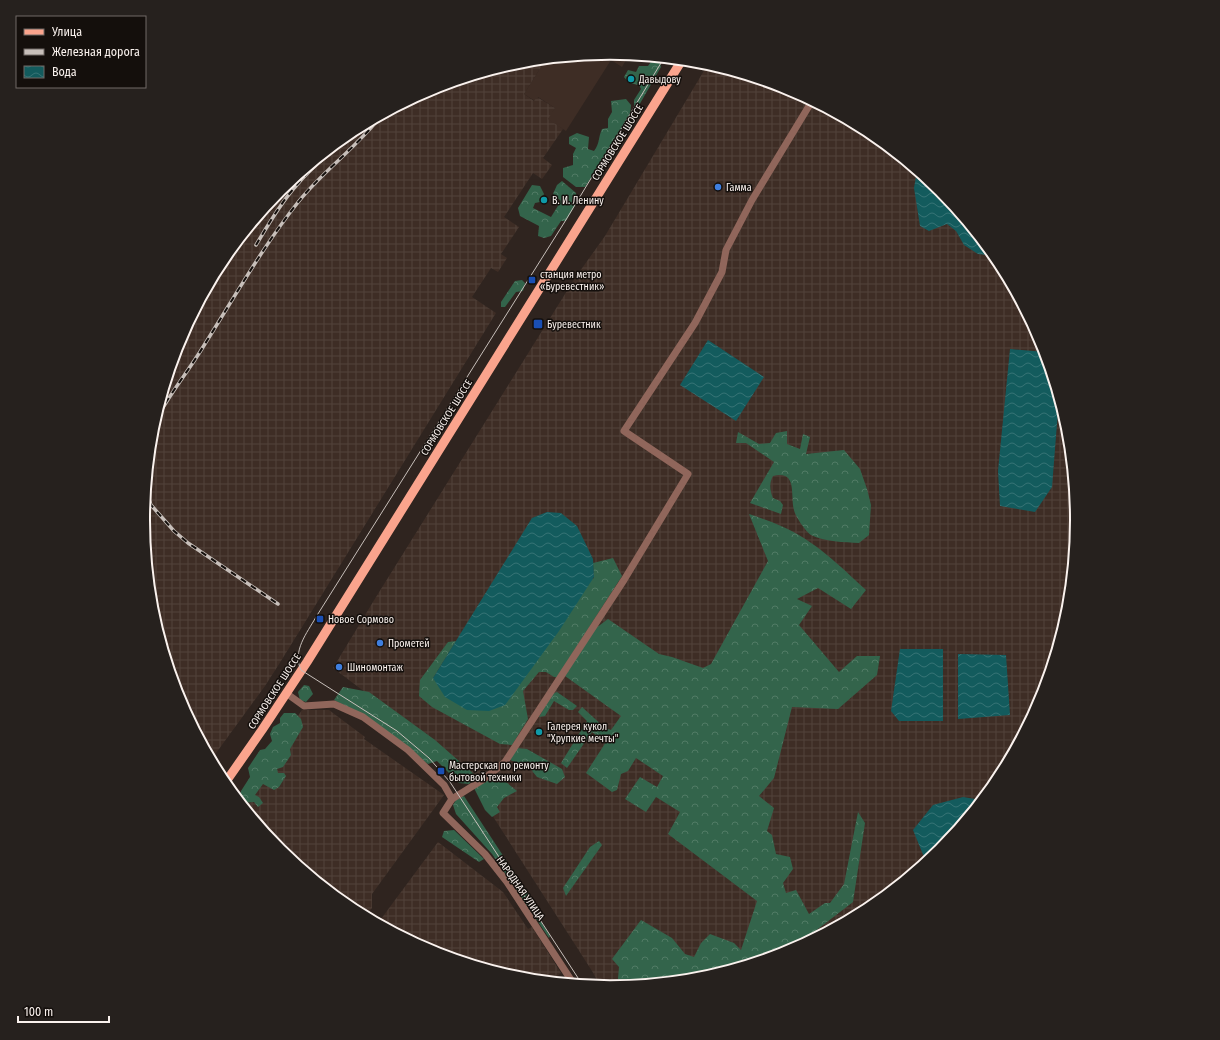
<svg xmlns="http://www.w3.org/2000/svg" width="1220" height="1040" viewBox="0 0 1220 1040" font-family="'Fira Sans Condensed',sans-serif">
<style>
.built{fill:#3e2d25}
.industrial{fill:url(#industrial-grid)}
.forest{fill:url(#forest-crowns)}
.water{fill:url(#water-waves)}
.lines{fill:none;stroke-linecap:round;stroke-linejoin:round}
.minor{stroke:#90665b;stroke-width:7}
.major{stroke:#faa48d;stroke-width:9}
.tram{stroke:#c7bfba;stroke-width:1}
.rail-casing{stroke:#c7bfba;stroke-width:3.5}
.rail{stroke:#140f0c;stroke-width:2;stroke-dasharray:6;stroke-linecap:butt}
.culture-dot{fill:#0f9aa8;stroke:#140f0c;stroke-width:1.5}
.shop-dot{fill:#3f7fe0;stroke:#140f0c;stroke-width:1.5}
.transit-dot{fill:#1a4fb4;stroke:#140f0c;stroke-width:1.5}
.labels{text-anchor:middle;stroke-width:3;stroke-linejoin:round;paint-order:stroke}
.poi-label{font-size:10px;fill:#faf2ee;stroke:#140f0c;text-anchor:start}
.street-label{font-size:10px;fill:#faf2ee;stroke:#140f0c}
.rim{fill:none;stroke:#faf2ee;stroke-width:2}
</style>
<defs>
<pattern id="industrial-grid" width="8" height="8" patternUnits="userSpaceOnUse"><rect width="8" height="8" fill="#3e2d25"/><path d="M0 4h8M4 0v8" fill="none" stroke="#51423a"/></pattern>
<pattern id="forest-crowns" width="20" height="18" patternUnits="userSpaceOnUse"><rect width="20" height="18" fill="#33644b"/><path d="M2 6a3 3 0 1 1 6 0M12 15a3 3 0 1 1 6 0" fill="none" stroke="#517b65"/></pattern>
<pattern id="water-waves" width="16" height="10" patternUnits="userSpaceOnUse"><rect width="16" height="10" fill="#135b5d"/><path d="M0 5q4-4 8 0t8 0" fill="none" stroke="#367375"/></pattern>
</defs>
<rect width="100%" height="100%" fill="#2f241f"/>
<path class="built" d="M610,53L629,55L622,67L611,60L566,131L547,119L555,108L538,97L535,101L524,94L546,59Z"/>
<g class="industrial">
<path d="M546,59L524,94L534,101L537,97L555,108L548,119L563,129L543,158L552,165L542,179L533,173L504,217L519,227L501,254L507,258L498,272L491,268L472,297L496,313L281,661L265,686L211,760L178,698L152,611L143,520L152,429L179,341L222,260L280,190L351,132L432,88L519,62Z"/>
<path d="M708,64L789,89L870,132L940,190L998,261L1042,342L1068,429L1077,520L1068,611L1041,699L998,780L940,850L869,908L788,952L701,978L610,987L600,986L592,971L458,762L333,668L376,597L575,278L605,236Z"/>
<path d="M302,710H329L365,737L364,739L444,795L372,894V908L365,916L350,908L280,850L239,800Z"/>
<path d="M438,842L503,892L528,929L532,927L561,973L552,981L519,978L431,951L378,923Z"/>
</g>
<g class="forest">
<path d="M651,57L660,58L659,60L661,67L638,107H634V100L641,89L639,85L629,83L624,77L628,70L636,72L639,66H648L653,59Z"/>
<path d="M626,99L631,105L630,117L585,187H576L563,177V168L573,165V154L576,148L569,144V137L577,133L589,137L588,149L594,151C600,143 598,138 602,129L608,128V119L612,112L611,101Z"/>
<path d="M562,181L576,193L577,202L566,221H561L551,236L544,238L538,236L539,226L520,216L518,208L532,185L540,186L544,194L540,202L535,203L533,208L551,217L561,201L553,194L557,185Z"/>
<path d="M522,280L525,283L523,291L516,292L505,307H501V302L515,281Z"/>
<path d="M787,431V444L800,449L803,434L810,437L806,454L844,450L860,469L867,489L871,505L869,535L859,543C845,542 824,542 811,535C806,532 795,516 794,510C790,495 798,470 773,476C769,483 770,491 773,498L780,501L783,505L781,514L750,503L774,462L746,443H736L738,432L759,444L770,443L776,433Z"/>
<path d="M749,514C760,518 771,521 781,526C814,540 840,566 866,590L851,609L818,588L797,599L812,606L799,625L839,672L857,656H880L877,675L838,709L792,707L774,778L759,796L774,808L767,831L772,835L776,854L790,857L793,869L783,883L786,893L796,890L809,914L825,903H830L844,884L858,812L865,823L853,902L788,952L701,978L635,985L618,979L619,967L612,959L641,920L672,938L685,954L694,957L701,943L710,934L734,943L741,950L757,901L668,834L680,812L656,797L646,812L625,799L640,777L657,787L663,776L636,758L628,771L621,774L617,790L612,792L586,773L606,742L592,732L567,768L561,763L587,721L578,712L582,707L605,728L611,730L621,716L565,676L596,628L608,619L659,654L672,657L703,668L711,664L768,561Z"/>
<path d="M613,558L622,576L557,677H554L546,672H539L523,691L528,719L512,745L500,744L432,707L419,696L420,680L448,642L456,641L433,678L594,578L593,563Z"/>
<path d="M304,685L309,686L313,694L306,702L300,700L298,692Z"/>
<path d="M343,687L369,692L435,740L476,776L469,784L459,783L437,761L428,764C398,741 368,716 334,700Z"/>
<path d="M557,692L577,706L573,710H569L554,701L545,716L539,717L552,694Z"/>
<path d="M284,713H295L301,719L303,727L290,749L291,755L283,767L277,769L278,773H284L286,776L279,787L274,790L263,784L255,795L259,797L263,803L258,807L254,802L241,803L236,797L240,795L241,791L250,777L248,768L260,750L265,749L272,741L270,734L273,727L280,723V718Z"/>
<path d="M517,748L527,749L562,769L565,777L557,784L537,777L529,767L510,760Z"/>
<path d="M496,774L517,791L504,798L497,807L500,812L492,817L485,810L474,788Z"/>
<path d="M464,796L542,915L540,920L550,936L549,938L492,854L456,814L453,805L456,800Z"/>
<path d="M454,830L484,859L479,862L442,837L444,831Z"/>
<path d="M599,841L602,845L566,896L563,888L590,847Z"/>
</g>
<g class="water">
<path d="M917,171L940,190L995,256L978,254L964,245L956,231L947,224L929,231L920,226L914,188Z"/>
<path d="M708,340L764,377L736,421L680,385Z"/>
<path d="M1010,349L1045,352L1059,398L1052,487L1035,512L1000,506L998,471Z"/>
<path d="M547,512L561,513L577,526L593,559L594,577L559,631L505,705L489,711L467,710L445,697L433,678L532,518Z"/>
<path d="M900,649H943V721H899L891,711Z"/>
<path d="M958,654L1006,655L1010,715L958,719Z"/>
<path d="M963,797L981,800L940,850L926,862L913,830L933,805Z"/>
</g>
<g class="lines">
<g class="minor">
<path d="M286,693L304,706L334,704L363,717L408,750L444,785L452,799"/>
<path d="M573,983L507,882L485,854L443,813L452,799L484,779L505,762L624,580L688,474L624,431L695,323L722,272L726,250L752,200L812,101"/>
</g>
<path class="major" d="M225,783L262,730L307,662L682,60"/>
<path class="tram" d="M582,984L450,782L429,758L397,731L301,670C292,651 307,633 316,617L564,223L664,58"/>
<defs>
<g id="rail">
<path d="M533,62L534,60"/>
<path d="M256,245C268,225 280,204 295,187C316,162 343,142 369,122"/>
<path d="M154,424C166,398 188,372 203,347C234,298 263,246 299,201C324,170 357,147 381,116"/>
<path d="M146,491L151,505L174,531L188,543L278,604"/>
</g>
</defs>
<use href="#rail" class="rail-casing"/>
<use href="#rail" class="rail"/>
</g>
<g class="culture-dot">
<circle cx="631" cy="79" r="4"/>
<circle cx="544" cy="200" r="4"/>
<circle cx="539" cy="732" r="4"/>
</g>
<g class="shop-dot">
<circle cx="718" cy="187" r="4"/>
<circle cx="380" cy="643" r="4"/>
<circle cx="339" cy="667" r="4"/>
</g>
<g class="transit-dot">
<rect x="528" y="276" width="8" height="8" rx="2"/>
<rect x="533" y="319" width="10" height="10" rx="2"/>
<rect x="316" y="615" width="8" height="8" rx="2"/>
<rect x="437" y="767" width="8" height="8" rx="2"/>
</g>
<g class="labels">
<g class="poi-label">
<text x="639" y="83">Давыдову</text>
<text x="726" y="191">Гамма</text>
<text x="552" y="204">В. И. Ленину</text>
<text x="540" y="278">станция метро<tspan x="540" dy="12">«Буревестник»</tspan></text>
<text x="547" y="328">Буревестник</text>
<text x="328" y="623">Новое Сормово</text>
<text x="388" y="647">Прометей</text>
<text x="347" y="671">Шиномонтаж</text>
<text x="547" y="730">Галерея кукол<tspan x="547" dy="12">"Хрупкие мечты"</tspan></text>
<text x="449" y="769">Мастерская по ремонту<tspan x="449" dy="12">бытовой техники</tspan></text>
</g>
<g class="street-label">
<text transform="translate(617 142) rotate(-58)" y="4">СОРМОВСКОЕ ШОССЕ</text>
<text transform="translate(446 417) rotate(-58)" y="4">СОРМОВСКОЕ ШОССЕ</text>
<text transform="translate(274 691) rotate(-57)" y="4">СОРМОВСКОЕ ШОССЕ</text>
<text transform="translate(521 888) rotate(55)" y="4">НАРОДНАЯ УЛИЦА</text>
</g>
</g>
<path d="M0 0H1220V1040H0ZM150 520a460 460 0 1 1 920 0a460 460 0 1 1-920 0Z" fill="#26211e" fill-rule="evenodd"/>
<path class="rim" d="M150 520a460 460 0 1 1 920 0a460 460 0 1 1-920 0Z"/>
<rect x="16" y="16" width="130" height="72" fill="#140f0c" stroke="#706a66"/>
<rect x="24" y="29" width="20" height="6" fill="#faa48d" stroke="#706a66"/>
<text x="52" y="36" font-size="12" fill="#faf2ee">Улица</text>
<rect x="24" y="49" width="20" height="6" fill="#c7bfba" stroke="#706a66"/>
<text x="52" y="56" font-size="12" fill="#faf2ee">Железная дорога</text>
<rect x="24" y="66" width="20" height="12" fill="url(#water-waves)" stroke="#706a66"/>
<text x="52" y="76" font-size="12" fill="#faf2ee">Вода</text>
<path d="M18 1016v6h91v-6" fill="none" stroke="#faf2ee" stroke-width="2"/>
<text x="24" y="1016" font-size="12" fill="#faf2ee" stroke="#140f0c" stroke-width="3" paint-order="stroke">100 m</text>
</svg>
